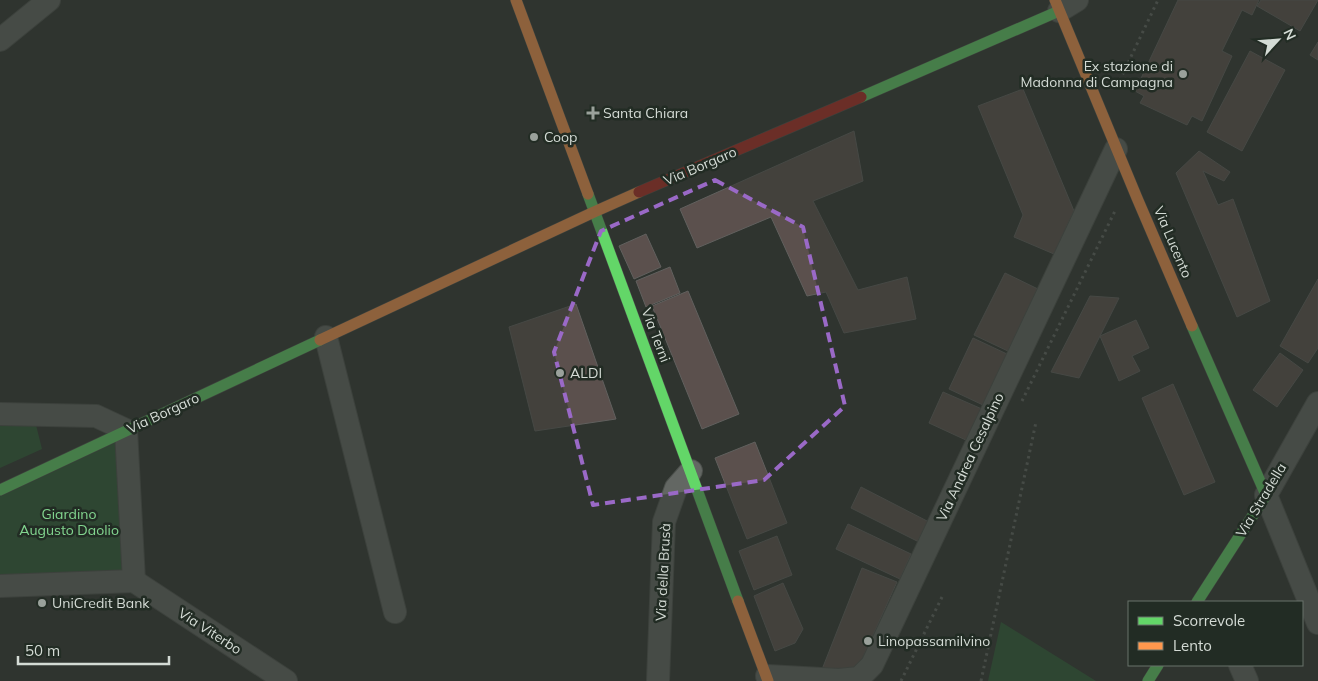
<svg xmlns="http://www.w3.org/2000/svg" width="1318" height="681" viewBox="0 0 1318 681" font-family="Mulish,sans-serif">
<style>
.green{fill:#2e5b36}
.building{fill:#5b504d;stroke:#61605e}
.lines{fill:none;stroke-linecap:round;stroke-linejoin:round}
.street-casing{stroke:#4d514d;stroke-width:24}
.fast-casing{stroke:#4d514d;stroke-width:12}
.slow-casing{stroke:#4d514d;stroke-width:12}
.jam-casing{stroke:#4d514d;stroke-width:12}
.path{stroke:#626663;stroke-width:3;stroke-dasharray:2.5 4;stroke-linecap:butt}
.street{stroke:#636763;stroke-width:22}
.fast{stroke:#63d668;stroke-width:11}
.slow{stroke:#ff974d;stroke-width:11}
.jam{stroke:#b3261e;stroke-width:11}
.marked{fill:none;stroke:#9a69c7;stroke-width:4;stroke-dasharray:10 6;stroke-linejoin:round}
.poi-dot{fill:#9aa19b;stroke:#222c24;stroke-width:2}
.labels{text-anchor:middle;stroke-width:5;stroke-linejoin:round;paint-order:stroke}
.poi-label{font-size:14px;fill:#d4dbd5;stroke:#222c24;text-anchor:start}
.street-label{font-size:14px;fill:#d4dbd5;stroke:#222c24}
.park-label{font-size:14px;fill:#82d58f;stroke:#222c24}
</style>
<rect width="100%" height="100%" fill="#2f342f"/>
<g class="green">
<path d="M0,420L35,421L42,449L0,468Z"/>
<path d="M120,437L126,575L0,580V495Z"/>
<path d="M1001,622L1096,681H988Z"/>
</g>
<g class="building">
<path d="M1178,0H1259L1252,15L1242,10L1222,51L1232,56L1202,121L1192,116L1187,125L1140,103L1144,96L1135,91Z"/>
<path d="M1261,0H1318L1300,31L1257,6Z"/>
<path d="M1318,42V60L1310,55Z"/>
<path d="M1250,51L1285,70L1242,151L1207,132Z"/>
<path d="M1023,89L1074,211L1054,254L1014,237L1023,215L978,106Z"/>
<path d="M854,131L863,181L813,201L858,290L907,277L916,319L844,333L826,292L807,296L771,217L697,248L680,209Z"/>
<path d="M1199,151L1230,172L1224,181L1203,171L1218,205L1233,199L1270,301L1237,317L1176,173Z"/>
<path d="M646,234L661,267L634,279L619,246Z"/>
<path d="M670,267L680,293L646,307L636,281Z"/>
<path d="M1005,273L1040,290L1010,352L974,335Z"/>
<path d="M1318,279V348L1308,363L1280,346Z"/>
<path d="M688,291L739,414L702,429L652,306Z"/>
<path d="M1090,296L1119,298L1079,378L1051,372Z"/>
<path d="M576,304L616,419L535,431L509,327Z"/>
<path d="M1136,320L1149,348L1132,356L1140,371L1119,381L1100,336Z"/>
<path d="M973,338L1007,354L983,405L949,389Z"/>
<path d="M1280,353L1303,370L1277,407L1253,390Z"/>
<path d="M1173,384L1215,482L1184,495L1142,398Z"/>
<path d="M943,392L982,409L968,441L929,423Z"/>
<path d="M755,442L787,523L747,539L715,458Z"/>
<path d="M861,487L929,522L919,542L851,508Z"/>
<path d="M848,524L911,554L900,579L836,549Z"/>
<path d="M777,536L792,575L754,590L739,551Z"/>
<path d="M862,568L897,582L856,673L821,672Z"/>
<path d="M783,583L803,629L795,643L775,651L754,596Z"/>
</g>
<g class="lines">
<defs>
<g id="street">
<path d="M1059,11L1077,0"/>
<path d="M0,40L49,0"/>
<path d="M326,337L395,612"/>
<path d="M1318,403L1266,495L1318,623"/>
<path d="M0,414L96,416L126,430L134,581"/>
<path d="M134,581L286,681"/>
<path d="M0,586L134,581"/>
<path d="M1240,665L1247,681"/>
<path d="M767,676L839,680L859,678L872,665L1116,149"/>
<path d="M658,681L664,522L676,488L691,471"/>
</g>
<g id="fast">
<path d="M861,97L1059,11"/>
<path d="M588,194L738,601"/>
<path d="M1192,326L1266,495L1197,602"/>
<path d="M0,490L320,340"/>
<path d="M1148,681L1158,665"/>
</g>
<g id="slow">
<path d="M516,0L588,194"/>
<path d="M1055,0L1137,198L1192,326"/>
<path d="M320,340L594,212L639,192"/>
<path d="M738,601L768,681"/>
</g>
<path id="jam" d="M639,192L861,97"/>
</defs>
<use href="#street" class="street-casing"/>
<use href="#fast" class="fast-casing"/>
<use href="#slow" class="slow-casing"/>
<use href="#jam" class="jam-casing"/>
<g class="path">
<path d="M1117,86L1158,0"/>
<path d="M1022,401L1116,209"/>
<path d="M901,681L942,597"/>
<path d="M981,681L1036,422"/>
</g>
<use href="#street" class="street"/>
<use href="#fast" class="fast"/>
<use href="#slow" class="slow"/>
<use href="#jam" class="jam"/>
</g>
<path d="M0 0H1318V681H0ZM715,180L803,227L845,406L764,480L593,505L554,352L601,231Z" fill="#2f342f" fill-opacity=".55" fill-rule="evenodd"/>
<path class="marked" d="M715,180L803,227L845,406L764,480L593,505L554,352L601,231Z"/>
<g class="poi-dot">
<circle cx="1183" cy="74" r="5"/>
<path d="M590.5 105.5h5v5h5v5h-5v5h-5v-5h-5v-5h5z"/>
<circle cx="534" cy="137" r="5"/>
<circle cx="560" cy="373" r="5"/>
<circle cx="42" cy="603" r="5"/>
<circle cx="868" cy="641" r="5"/>
</g>
<g class="labels">
<g class="poi-label">
<text x="1173" y="71" text-anchor="end">Ex stazione di<tspan x="1173" dy="16">Madonna di Campagna</tspan></text>
<text x="603" y="118">Santa Chiara</text>
<text x="544" y="142">Coop</text>
<text x="570" y="378">ALDI</text>
<text x="52" y="608">UniCredit Bank</text>
<text x="878" y="646">Linopassamilvino</text>
</g>
<g class="street-label">
<text transform="translate(700 166) rotate(-23)" y="5">Via Borgaro</text>
<text transform="translate(1173 242) rotate(67)" y="5">Via Lucento</text>
<text transform="translate(656 335) rotate(69)" y="5">Via Terni</text>
<text transform="translate(163 413) rotate(-25)" y="5">Via Borgaro</text>
<text transform="translate(970 457) rotate(-65)" y="5">Via Andrea Cesalpino</text>
<text transform="translate(1261 500) rotate(-59)" y="5">Via Stradella</text>
<text transform="translate(663 572) rotate(-87)" y="5">Via della Brusà</text>
<text transform="translate(210 631) rotate(33)" y="5">Via Viterbo</text>
</g>
<g class="park-label">
<text x="69" y="519">Giardino<tspan x="69" dy="16">Augusto Daolio</tspan></text>
</g>
</g>
<rect x="1128" y="601" width="175" height="65" fill="#222c24" stroke="#69726b"/>
<rect x="1138" y="617" width="25" height="8" fill="#63d668" stroke="#69726b"/>
<text x="1173" y="626" font-size="15" fill="#d4dbd5">Scorrevole</text>
<rect x="1138" y="642" width="25" height="8" fill="#ff974d" stroke="#69726b"/>
<text x="1173" y="651" font-size="15" fill="#d4dbd5">Lento</text>
<g transform="translate(1278 40) rotate(64)" stroke="#222c24" stroke-width="4" paint-order="stroke">
<path d="M0-4L9 19L0 12L-9 19Z" fill="#d4dbd5"/>
<text y="-8" font-size="14" font-weight="bold" text-anchor="middle" fill="#d4dbd5">N</text>
</g>
<path d="M18 656v8h151v-8" fill="none" stroke="#d4dbd5" stroke-width="2.5"/>
<text x="25" y="656" font-size="15" fill="#d4dbd5" stroke="#222c24" stroke-width="4" paint-order="stroke">50 m</text>
</svg>
